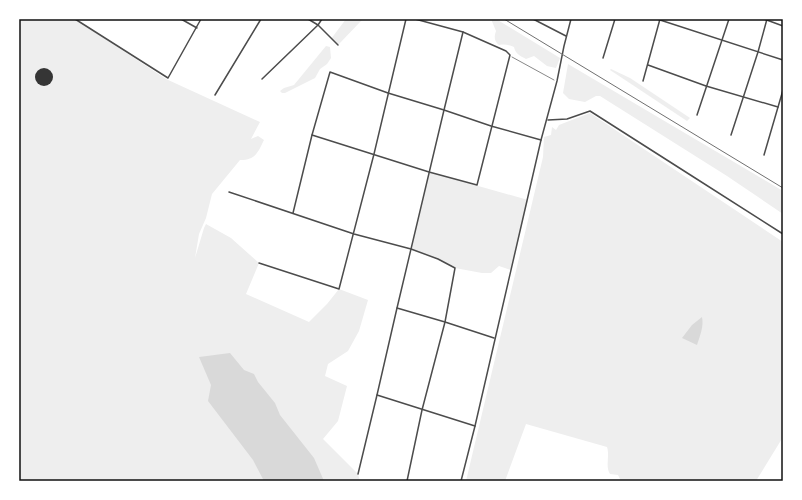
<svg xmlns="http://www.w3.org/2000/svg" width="802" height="500" viewBox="0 0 802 500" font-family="Overpass,sans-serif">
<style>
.green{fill:#eee}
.water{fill:#d9d9d9}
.building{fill:#353535}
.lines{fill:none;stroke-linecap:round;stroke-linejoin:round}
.path{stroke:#111;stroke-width:0.5}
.minor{stroke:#4c4c4c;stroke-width:1.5}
.rail{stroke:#707070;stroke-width:1}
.neatline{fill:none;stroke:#111;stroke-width:1.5}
</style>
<rect width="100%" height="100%" fill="#fff"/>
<g class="green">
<path d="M19,19H75L166,79L260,122L251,139L258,136L264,140C258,152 256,160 240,160L212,194L206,218L199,234L195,258L204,228L206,224L231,238L259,263L246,294L309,322L327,304L339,289L368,300L359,331L348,351L328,364L325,376L347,386L338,421L323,439L358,474L360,481H19Z"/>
<path d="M346,19H363L338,45L331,39Z"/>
<path d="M491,19H496L560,58L556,68L547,66L534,56L526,59C520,56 515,53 514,47C509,45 505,44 499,45C494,41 494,37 496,31Z"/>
<path d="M326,46L330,47L331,58L327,64L320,69L315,78L285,93H282L280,91L284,88L294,85Z"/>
<path d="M568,64L783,191V214L727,176L600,96H596L585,102L569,99L563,93Z"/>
<path d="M611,69L630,78L690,118L687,121L610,70Z"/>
<path d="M590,113L783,242V437L756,481H621L618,475L610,474C605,467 610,456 607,447L526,424L505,481H466L543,157L544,137L551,135L552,127L556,130L559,125Z"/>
<path d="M429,172L528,200L511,270L499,266L491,273H482L455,268L438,259L411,249Z"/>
</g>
<g class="water">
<path d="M702,317C704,326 700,336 697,345L682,338L692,325Z"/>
<path d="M230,353L244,370L254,374L258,382L275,403L280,415L314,458L324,481H264L253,460L208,401L211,385L199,357Z"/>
</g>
<circle class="building" cx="44" cy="77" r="9"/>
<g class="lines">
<path class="path" d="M512,57L554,80"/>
<g class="minor">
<path d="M75,19L168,78L201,19"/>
<path d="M181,19L197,28"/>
<path d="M308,19L318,25L338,45"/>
<path d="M533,19L566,36"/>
<path d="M657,19L783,60"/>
<path d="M764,19L783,26"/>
<path d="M603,58L615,19"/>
<path d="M648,65L706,86L778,107"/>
<path d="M262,79L318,25L322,19"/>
<path d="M643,81L660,19"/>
<path d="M215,95L261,19"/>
<path d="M697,115L729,19"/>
<path d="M548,120L567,119L590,111L692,176L783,234"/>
<path d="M312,135L429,172L477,185L510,55L506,51L463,32L415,19"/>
<path d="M731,135L758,52L767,19"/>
<path d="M764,155L783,90"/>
<path d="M229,192L354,234L411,249L438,259L455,268L445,322L422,410L407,481"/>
<path d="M293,213L312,135L330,72L388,93L444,110L491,126L541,140"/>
<path d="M259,263L339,289L374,154L406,19"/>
<path d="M397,308L445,322L494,338"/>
<path d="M377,395L475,426"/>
<path d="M358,474L377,395L397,308L444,110L463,32"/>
<path d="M461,481L475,426L541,140L557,81L564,46L571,19"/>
</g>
<path class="rail" d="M504,19L783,188"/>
</g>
<rect width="802" height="500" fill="none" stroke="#ffffff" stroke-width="40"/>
<rect x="20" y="20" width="762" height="460" class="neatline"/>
</svg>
